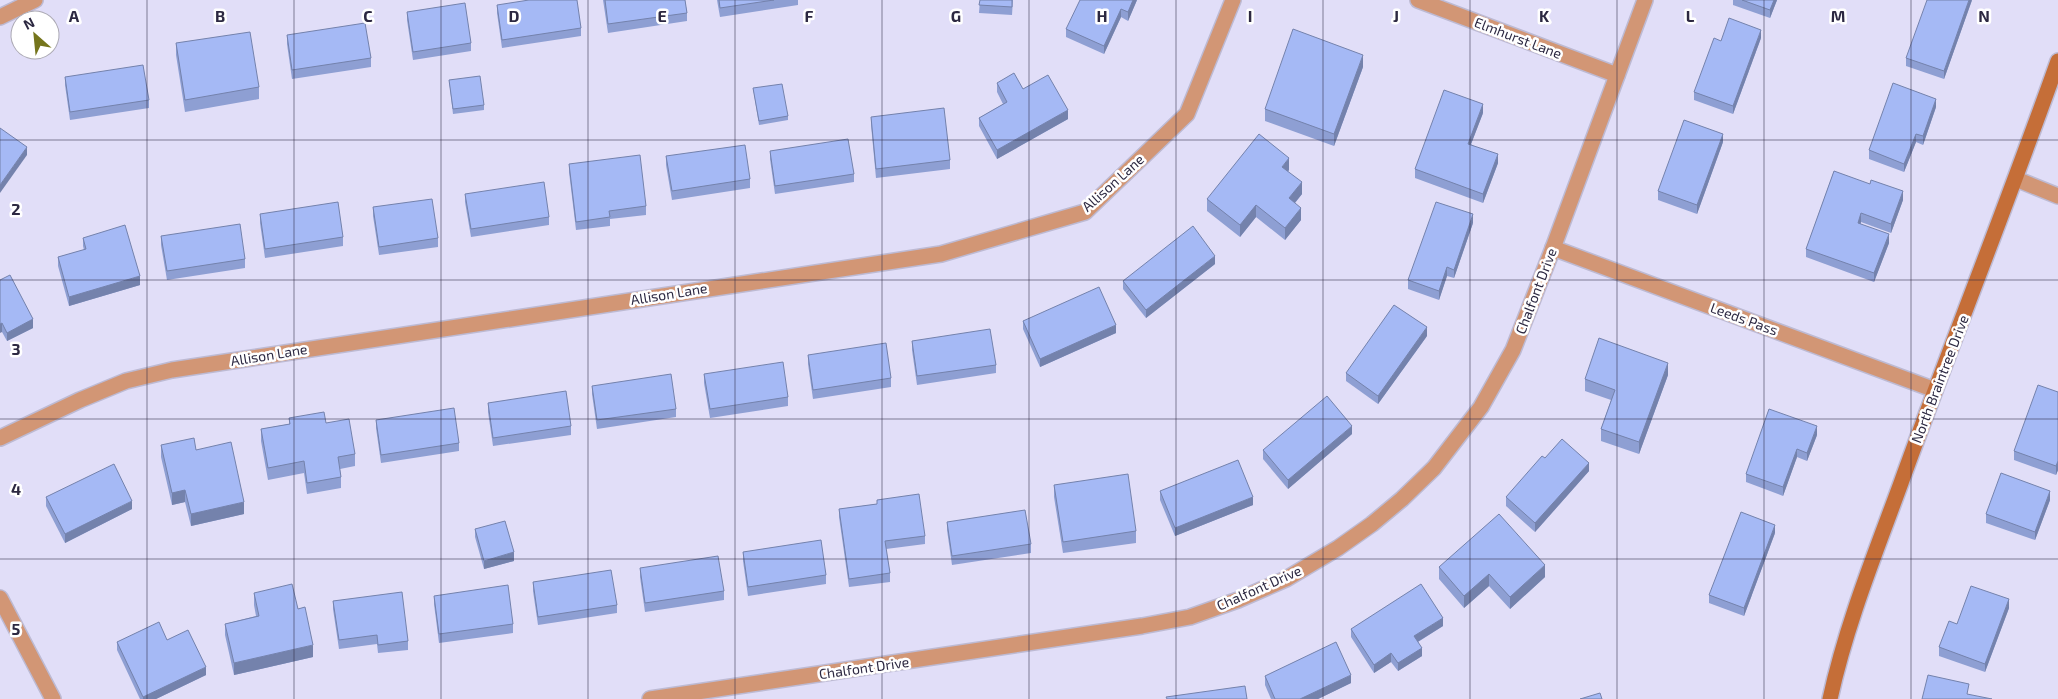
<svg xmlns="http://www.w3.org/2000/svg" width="2058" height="699" viewBox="0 0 2058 699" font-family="'Exo 2',sans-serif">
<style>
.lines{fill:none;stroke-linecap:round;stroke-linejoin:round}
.street-casing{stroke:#bdbad3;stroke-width:18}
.secondary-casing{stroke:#bdbad3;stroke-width:18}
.street{stroke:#d29675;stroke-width:15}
.secondary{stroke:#c56e38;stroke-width:15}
.wall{fill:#8e9fd3}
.shaded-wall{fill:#7482ac}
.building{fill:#a5b9f5;stroke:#7482ac}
.grid{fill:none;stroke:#2c2841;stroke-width:1;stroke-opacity:0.55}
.labels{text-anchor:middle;stroke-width:5;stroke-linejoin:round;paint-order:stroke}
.street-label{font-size:14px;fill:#2c2841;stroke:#fff}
.grid-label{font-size:16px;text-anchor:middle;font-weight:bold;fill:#2c2841;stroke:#fff;stroke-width:5;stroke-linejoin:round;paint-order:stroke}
</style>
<rect width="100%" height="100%" fill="#e1def8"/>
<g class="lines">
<defs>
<g id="street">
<path d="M1418,0L1617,75"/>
<path d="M0,17L35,0"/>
<path d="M2016,179L2058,196"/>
<path d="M1553,248L1935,390"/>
<path d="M0,438L80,400L126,381L172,370L941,254L1085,212L1187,114L1233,0"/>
<path d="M0,598L53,699"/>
<path d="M650,699L1142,626L1190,617L1238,600L1286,579L1338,548L1372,524L1402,499L1434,468L1481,407L1513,350L1553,248L1645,0"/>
</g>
<path id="secondary" d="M1830,699C1846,625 1875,554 1901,483C1952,342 2008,202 2058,61"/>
</defs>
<use href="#street" class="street-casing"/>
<use href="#secondary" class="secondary-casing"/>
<use href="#street" class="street"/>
<use href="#secondary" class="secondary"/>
</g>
<g class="wall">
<path d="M603,0H685L687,13V21L608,33Z"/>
<path d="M717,0H798V5L720,17Z"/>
<path d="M980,0H1013L1012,15L979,13Z"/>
<path d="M1137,0L1128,21L1121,17L1104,54L1066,37V29Z"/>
<path d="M1733,0H1777L1770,18L1733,5Z"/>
<path d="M1972,0L1944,79L1906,66V58Z"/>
<path d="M497,5L581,28V36L502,48L497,13Z"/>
<path d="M407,12L471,43V51L413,60L407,20Z"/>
<path d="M287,35L371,58V67L292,79L287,44Z"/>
<path d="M1761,38L1733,114L1694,100V92Z"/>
<path d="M176,43L259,87V99L185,112L176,55Z"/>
<path d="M1363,67L1334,146L1265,121V109Z"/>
<path d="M65,77L149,100V108L70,120L65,85Z"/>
<path d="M449,80L484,105V110L453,114Z"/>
<path d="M997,83L1068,119L997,159L979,126V118L1003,104L997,92Z"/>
<path d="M753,88L788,116V120L759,125Z"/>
<path d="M1936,107L1923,145L1916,142L1904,172L1869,159V150Z"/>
<path d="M1483,113L1471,144L1498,163L1483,203L1415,178V169Z"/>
<path d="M871,117L950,160V169L876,178L871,125Z"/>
<path d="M1723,142L1697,214L1658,200V191Z"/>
<path d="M770,151L854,174V182L775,194L770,159Z"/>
<path d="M666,156L750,179V188L672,200L666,165Z"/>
<path d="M569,164L646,206V215L610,219V226L576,230L569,172Z"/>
<path d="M1289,170L1288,172L1302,194L1295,203L1301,220L1285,240L1256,217L1240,237L1207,211V199Z"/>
<path d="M1834,171L1903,200L1891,233L1861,222V224L1889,243L1874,282L1806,257V249Z"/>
<path d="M465,194L549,217V225L471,237L465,202Z"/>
<path d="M373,207L438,238V247L379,255L373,216Z"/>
<path d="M260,214L343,237V246L265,258L260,223Z"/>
<path d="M1473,223L1454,278L1447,276L1439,300L1408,289V280Z"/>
<path d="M161,236L245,259V268L167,280L161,245Z"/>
<path d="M83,238L140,285L69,306L58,266V257L84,250L83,246Z"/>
<path d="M1215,264L1146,318L1123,289V281Z"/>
<path d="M0,280L33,328L7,341L2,332Z"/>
<path d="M1023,321L1116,333L1040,367L1023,329Z"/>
<path d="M1427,336L1378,404L1346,381V373Z"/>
<path d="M912,341L996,365V373L917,385L912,350Z"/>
<path d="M808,355L891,378V387L813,399L808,364Z"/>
<path d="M704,374L788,397V406L710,418L704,383Z"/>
<path d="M1668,375L1639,454L1601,441V429L1611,400L1585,391V379Z"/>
<path d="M592,386L676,409V417L597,429L592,394Z"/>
<path d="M2058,392V470L2056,475L2014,460V451Z"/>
<path d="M488,403L571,426V435L493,446L488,412Z"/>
<path d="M289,418L326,423L355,454V466L340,469L341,477V488L307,494L304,473L268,480L261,441V429L289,424Z"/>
<path d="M376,420L459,443V451L381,463L376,428Z"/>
<path d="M1352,434L1288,489L1263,459V450Z"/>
<path d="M1817,435L1807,461L1797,457L1783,496L1746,482V474Z"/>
<path d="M161,445L196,450L244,514L191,526L185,502L172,505L161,457Z"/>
<path d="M1545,458L1589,471L1535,532L1506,506V497Z"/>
<path d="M1054,485L1136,531V543L1063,553L1054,497Z"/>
<path d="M1160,491L1253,505L1175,536L1160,500Z"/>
<path d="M46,497L132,509L65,543L46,506Z"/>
<path d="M2050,500L2035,540L1986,523V514Z"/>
<path d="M877,504L925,536V544L886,549L890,573V582L849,587L839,517V509Z"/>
<path d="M947,522L1031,544V553L952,565L947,530Z"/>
<path d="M475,529L514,561L484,569L475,537Z"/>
<path d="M1775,533L1744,616L1709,603V595Z"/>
<path d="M743,552L826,575V584L748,596L743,561Z"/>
<path d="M1439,567L1545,577L1510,609L1489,586L1464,608L1439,579Z"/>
<path d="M640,568L724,591V600L645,612L640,577Z"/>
<path d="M533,582L617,605V613L538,625L533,591Z"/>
<path d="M254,593L313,657L234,675L225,635V624L256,616L254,605Z"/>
<path d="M434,596L513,624V633L439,643L434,604Z"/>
<path d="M333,601L408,641V650L378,653L377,644L339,649L333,609Z"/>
<path d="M2009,608L1985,672L1939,656V647L1957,624Z"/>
<path d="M1443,626L1418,642L1422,656L1398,671L1391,662L1374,673L1351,637V629Z"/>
<path d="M167,640L206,675L156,699H140L117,650V642Z"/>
<path d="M1265,676L1351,683L1318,699H1271L1265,685Z"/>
</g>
<g class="shaded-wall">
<path d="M1133,0H1137L1128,21V12Z"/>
<path d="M1774,0H1777L1770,18V10Z"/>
<path d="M1969,0H1972L1944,79V71Z"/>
<path d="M1121,9V17L1104,54V46Z"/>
<path d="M1761,30V38L1733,114V106Z"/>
<path d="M1363,55V67L1334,146V134Z"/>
<path d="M1936,99V107L1923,145V136Z"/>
<path d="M1483,104V113L1468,152V144Z"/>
<path d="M1068,110V119L997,159V150Z"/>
<path d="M1723,134V142L1697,214V205Z"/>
<path d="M1916,134V142L1904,172V164Z"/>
<path d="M27,147V155L0,193V185Z"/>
<path d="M1498,154V163L1483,203V194Z"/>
<path d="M1289,158V170L1282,179V167Z"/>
<path d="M1302,182V194L1289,210V198Z"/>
<path d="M1903,191V200L1891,233V224Z"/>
<path d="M1256,205V217L1240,237V225Z"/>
<path d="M1301,208V220L1285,240V228Z"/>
<path d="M1861,213V222L1858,232V223Z"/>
<path d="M1473,214V223L1454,278V270Z"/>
<path d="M1889,234V243L1874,282V273Z"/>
<path d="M1215,256V264L1146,318V310Z"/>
<path d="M1447,267V276L1439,300V291Z"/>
<path d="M140,276V285L69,306V297Z"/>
<path d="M33,319V328L7,341V333Z"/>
<path d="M2,323V332L0,333V324Z"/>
<path d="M1116,325V333L1040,367V359Z"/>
<path d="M1427,327V336L1378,404V396Z"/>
<path d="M1668,363V375L1639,454V442Z"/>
<path d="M1352,426V434L1288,489V480Z"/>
<path d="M1817,426V435L1807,461V453Z"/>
<path d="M1797,449V457L1783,496V487Z"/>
<path d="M2058,461V470L2056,475V466Z"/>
<path d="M1589,463V471L1535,532V523Z"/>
<path d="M185,490V502L172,505V493Z"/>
<path d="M2050,491V500L2035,540V532Z"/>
<path d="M1253,497V505L1175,536V528Z"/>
<path d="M132,501V509L65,543V534Z"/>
<path d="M244,502V514L191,526V514Z"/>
<path d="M1775,525V533L1744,616V608Z"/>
<path d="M514,552V561L484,569V561Z"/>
<path d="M1545,565V577L1510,609V597Z"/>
<path d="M1489,574V586L1464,608V596Z"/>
<path d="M2009,599V608L1985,672V664Z"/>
<path d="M1443,618V626L1414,644V636Z"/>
<path d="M313,645V657L234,675V663Z"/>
<path d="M1422,648V656L1398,671V663Z"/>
<path d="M1391,653V662L1374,673V665Z"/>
<path d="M206,667V675L156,699H143V697Z"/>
<path d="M1351,675V683L1318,699H1300Z"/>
</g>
<g class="building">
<path d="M529,0H577L581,28L502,40L497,5Z"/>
<path d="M605,0H685L687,13L608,24Z"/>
<path d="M719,0H774L720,8Z"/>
<path d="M980,0H1012V7L979,5Z"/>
<path d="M1080,0H1133L1128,12L1121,9L1104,46L1066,29Z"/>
<path d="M1742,0H1774L1770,10Z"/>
<path d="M1927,0H1969L1944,71L1906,58Z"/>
<path d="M465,3L471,43L413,52L407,12Z"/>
<path d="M1729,18L1761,30L1733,106L1694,92L1714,38L1721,41Z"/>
<path d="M365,23L371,58L292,70L287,35Z"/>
<path d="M1293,29L1363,55L1334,134L1265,109Z"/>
<path d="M250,32L259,87L185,100L176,43Z"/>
<path d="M143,65L149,100L70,112L65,77Z"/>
<path d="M1014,73L1023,89L1048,75L1068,110L997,150L979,118L1007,102L997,83Z"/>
<path d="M480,76L484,105L453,109L449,80Z"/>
<path d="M1893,83L1936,99L1923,136L1916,134L1904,164L1869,150Z"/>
<path d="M782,84L788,116L759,121L753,88Z"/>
<path d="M1444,90L1483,104L1468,144L1498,154L1483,194L1415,169Z"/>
<path d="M944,108L950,160L876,169L871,117Z"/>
<path d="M1684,120L1723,134L1697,205L1658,191Z"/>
<path d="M0,128L27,147L0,185Z"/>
<path d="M1259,134L1289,158L1282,167L1302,182L1289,198L1301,208L1285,228L1256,205L1240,225L1207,199Z"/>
<path d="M848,139L854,174L775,186L770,151Z"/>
<path d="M745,145L750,179L672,191L666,156Z"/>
<path d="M640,155L646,206L609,211L610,217L576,222L569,164Z"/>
<path d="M1834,171L1870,184L1871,180L1903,191L1891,224L1861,213L1858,223L1889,234L1874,273L1806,249Z"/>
<path d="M544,182L549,217L471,229L465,194Z"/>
<path d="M432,199L438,238L379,247L373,207Z"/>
<path d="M338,202L343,237L265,249L260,214Z"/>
<path d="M1436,202L1473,214L1454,270L1447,267L1439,291L1408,280Z"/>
<path d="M240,224L245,259L167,271L161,236Z"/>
<path d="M125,225L140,276L69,297L58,257L86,249L83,238Z"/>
<path d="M1193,226L1215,256L1146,310L1123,281Z"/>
<path d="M10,275L33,319L7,333L2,323L0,324V280Z"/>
<path d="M1099,287L1116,325L1040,359L1023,321Z"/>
<path d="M1394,305L1427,327L1378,396L1346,373Z"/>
<path d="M990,329L996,365L917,376L912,341Z"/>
<path d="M1599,338L1668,363L1639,442L1601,429L1615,390L1585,379Z"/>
<path d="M886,343L891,378L813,390L808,355Z"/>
<path d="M783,362L788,397L710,409L704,374Z"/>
<path d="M671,374L676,409L597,420L592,386Z"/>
<path d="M2038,385L2058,392V461L2056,466L2014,451Z"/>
<path d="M566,391L571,426L493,438L488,403Z"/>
<path d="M1327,396L1352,426L1288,480L1263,450Z"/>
<path d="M454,408L459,443L381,455L376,420Z"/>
<path d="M1769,409L1817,426L1807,453L1797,449L1783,487L1746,474Z"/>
<path d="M324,412L326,423L349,419L355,454L338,457L341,477L307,483L304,461L268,468L261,429L290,424L289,418Z"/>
<path d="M194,438L196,450L231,442L244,502L191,514L185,490L172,493L161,445Z"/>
<path d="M1562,439L1589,463L1535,523L1506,497L1542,456L1545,458Z"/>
<path d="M1238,460L1253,497L1175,528L1160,491Z"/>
<path d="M114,464L132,501L65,534L46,497Z"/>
<path d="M2001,473L2050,491L2035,532L1986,514Z"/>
<path d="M1128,474L1136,531L1063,542L1054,485Z"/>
<path d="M919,494L925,536L885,541L890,573L849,579L839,509L877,504V500Z"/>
<path d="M1025,510L1031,544L952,556L947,522Z"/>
<path d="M1741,512L1775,525L1744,608L1709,595Z"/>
<path d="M1499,514L1545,565L1510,597L1489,574L1464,596L1439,567Z"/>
<path d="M505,521L514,552L484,561L475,529Z"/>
<path d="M821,540L826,575L748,587L743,552Z"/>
<path d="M718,556L724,591L645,603L640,568Z"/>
<path d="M611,570L617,605L538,617L533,582Z"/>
<path d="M292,584L298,609L305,607L313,645L234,663L225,624L259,616L254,593Z"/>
<path d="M1421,584L1443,618L1414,636L1422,648L1398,663L1391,653L1374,665L1351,629Z"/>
<path d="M508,585L513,624L439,634L434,596Z"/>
<path d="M1971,586L2009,599L1985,664L1939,647L1949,621L1957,624Z"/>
<path d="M402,592L408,641L378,645L377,635L339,640L333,601Z"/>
<path d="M159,622L167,640L188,630L206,667L143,697L117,642Z"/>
<path d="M1336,642L1351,675L1300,699H1275L1265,676Z"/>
<path d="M1928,675L1969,684L1967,694L1992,699H1922Z"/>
<path d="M1245,686L1247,699H1167L1166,697Z"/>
<path d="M1600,693L1602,699H1580Z"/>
</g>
<path class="grid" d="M147,0V699M294,0V699M441,0V699M588,0V699M735,0V699M882,0V699M1029,0V699M1176,0V699M1323,0V699M1470,0V699M1617,0V699M1764,0V699M1911,0V699M0,140H2058M0,280H2058M0,419H2058M0,559H2058"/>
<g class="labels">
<g class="street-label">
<text transform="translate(1518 38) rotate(21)" y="5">Elmhurst Lane</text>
<text transform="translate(1113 183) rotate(-42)" y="5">Allison Lane</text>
<text transform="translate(1536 291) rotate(-69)" y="5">Chalfont Drive</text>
<text transform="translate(669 294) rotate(-9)" y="5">Allison Lane</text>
<text transform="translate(1744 319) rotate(20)" y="5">Leeds Pass</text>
<text transform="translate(269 355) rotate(-9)" y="5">Allison Lane</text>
<text transform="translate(1940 379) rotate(-69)" y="5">North Braintree Drive</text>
<text transform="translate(1259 588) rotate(-24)" y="5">Chalfont Drive</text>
<text transform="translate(864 668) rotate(-8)" y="5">Chalfont Drive</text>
</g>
</g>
<g class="grid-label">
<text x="74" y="22">A</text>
<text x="220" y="22">B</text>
<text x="368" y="22">C</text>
<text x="514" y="22">D</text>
<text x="662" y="22">E</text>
<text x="809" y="22">F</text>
<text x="956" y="22">G</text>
<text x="1102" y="22">H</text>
<text x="1250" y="22">I</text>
<text x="1396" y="22">J</text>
<text x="1544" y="22">K</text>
<text x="1690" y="22">L</text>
<text x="1838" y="22">M</text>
<text x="1984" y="22">N</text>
<text x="16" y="215">2</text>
<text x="16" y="355">3</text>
<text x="16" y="495">4</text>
<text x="16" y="635">5</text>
</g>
<g transform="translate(35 35) rotate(333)"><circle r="24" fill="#ffffff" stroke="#aba9b3"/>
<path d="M0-4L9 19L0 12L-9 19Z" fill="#75751c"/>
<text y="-8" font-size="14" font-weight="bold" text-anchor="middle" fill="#2c2841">N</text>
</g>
</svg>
